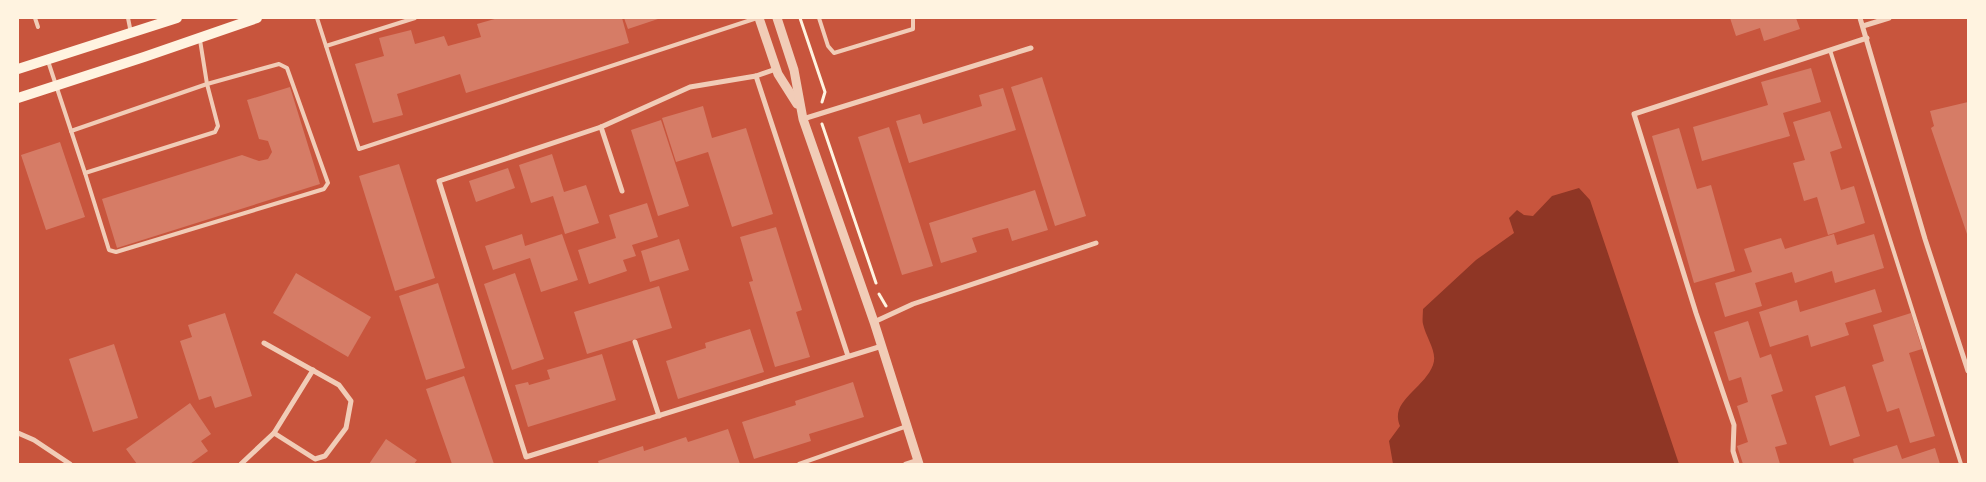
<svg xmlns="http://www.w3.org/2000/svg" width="1986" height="482" viewBox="0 0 1986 482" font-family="Montserrat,sans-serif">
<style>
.water{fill:#8f3625}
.building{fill:#d67c66}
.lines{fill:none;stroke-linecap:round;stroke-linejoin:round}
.path{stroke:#fff3e0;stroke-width:3}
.service{stroke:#f1ccb7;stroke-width:4}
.minor{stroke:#f1ccb7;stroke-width:5}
.tertiary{stroke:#f1ccb7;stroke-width:9}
.secondary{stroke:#fff3e0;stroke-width:10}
</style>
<rect width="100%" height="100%" fill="#c8553d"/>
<path class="water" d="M1579,188L1590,200L1679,464H1393L1389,441L1400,426C1389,401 1424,389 1433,365C1438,352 1426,338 1423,324C1422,320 1423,314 1423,309L1476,260L1514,233L1509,218L1517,210L1524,215L1533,216L1552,196Z"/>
<g class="building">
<path d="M498,18H622L629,43L466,93L460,74L397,94L403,115L373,123L355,64L384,56L379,38L411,30L415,44L444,36L448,46L481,37L477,24Z"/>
<path d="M624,18H661L628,29Z"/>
<path d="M1730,18H1796L1800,29L1764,41L1760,28L1736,36Z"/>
<path d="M1811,68L1821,102L1783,113L1790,136L1702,161L1693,127L1768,105L1761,82Z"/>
<path d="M1042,77L1086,216L1055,226L1011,87Z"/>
<path d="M290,87L320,184L117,248L102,199L242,155L259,161L268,159L272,152L268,141L259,139L247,100Z"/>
<path d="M1003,88L1016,130L909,163L896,121L920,114L923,124L982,106L979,95Z"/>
<path d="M1968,102V237L1931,128L1934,126L1930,111Z"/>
<path d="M703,106L712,138L746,128L773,214L732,227L708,152L676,162L662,118Z"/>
<path d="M1830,111L1842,148L1830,152L1841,190L1854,186L1865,223L1828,235L1817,197L1804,201L1793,163L1805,160L1793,122Z"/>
<path d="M661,120L689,206L658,216L631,130Z"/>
<path d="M889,127L933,266L902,275L858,137Z"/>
<path d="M1679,128L1697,189L1711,185L1735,271L1694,283L1652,136Z"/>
<path d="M60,142L85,217L46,230L21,155Z"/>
<path d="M552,154L564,192L586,185L599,223L565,234L553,196L531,203L519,165Z"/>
<path d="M399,164L435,278L395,291L359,176Z"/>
<path d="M508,168L515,188L476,202L469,181Z"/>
<path d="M1035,190L1048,230L1012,241L1008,228L996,231L972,238L977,252L941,263L929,223Z"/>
<path d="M647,203L658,237L632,245L636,256L623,260L627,271L589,284L578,250L616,238L609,215Z"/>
<path d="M776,227L802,310L796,312L810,357L775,367L749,282L753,281L740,237Z"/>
<path d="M522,234L525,246L562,234L578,280L541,292L530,258L493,270L485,246Z"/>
<path d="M1834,234L1837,245L1874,234L1884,268L1835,283L1832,271L1795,283L1792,272L1755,283L1762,306L1725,317L1715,283L1752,272L1744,249L1781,238L1785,249Z"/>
<path d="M679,239L689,270L650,282L641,251Z"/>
<path d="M296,273L371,317L348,357L273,313Z"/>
<path d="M515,273L544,359L512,370L484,284Z"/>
<path d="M438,283L465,368L426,380L399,296Z"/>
<path d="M659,286L672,328L587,354L574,312Z"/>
<path d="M1875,289L1882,312L1845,323L1849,335L1811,347L1808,335L1770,347L1759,312L1797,300L1800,312Z"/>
<path d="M225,313L252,396L215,408L211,396L199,400L180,341L192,337L188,325Z"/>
<path d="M1911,313L1922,349L1909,353L1935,436L1910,443L1899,408L1887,412L1872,365L1884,361L1873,325Z"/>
<path d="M1748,321L1760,358L1771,354L1783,391L1771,395L1787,444L1775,447L1780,464H1743L1737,446L1748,442L1737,406L1748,402L1741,377L1729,381L1714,332Z"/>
<path d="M750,329L764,372L678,399L666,361L706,348L705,343Z"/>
<path d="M114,344L138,418L93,432L69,359Z"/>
<path d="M602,354L616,400L528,427L515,385L528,382L529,385L550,379L547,370Z"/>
<path d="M464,376L494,464H452L439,427L426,389Z"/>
<path d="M853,382L864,417L809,434L811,441L754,459L742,422L796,405L795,401Z"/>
<path d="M1845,386L1860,436L1830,446L1815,396Z"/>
<path d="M190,403L211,434L201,441L208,451L190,464H137L126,449Z"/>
<path d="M728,429L740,464H599L598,461L643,446L644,451L686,437L688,442Z"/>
<path d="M386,439L417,460L414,464H369Z"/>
<path d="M1897,445L1902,459L1935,448L1940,464H1854L1853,459Z"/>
</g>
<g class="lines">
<g class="path">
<path d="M800,18L825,92L822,102"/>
<path d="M822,124L876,283"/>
<path d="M879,294L886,306"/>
</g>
<g class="service">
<path d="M35,18L38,27"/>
<path d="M128,18L131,33"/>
<path d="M317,18L326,46L415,18"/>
<path d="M819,18L828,46L834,53L913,29V18"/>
<path d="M326,46L359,149L757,18"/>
<path d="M1830,50L1961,464"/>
<path d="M48,61L85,173L215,132L218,126L207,84L200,40"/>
<path d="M71,131L207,84L279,64L287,68L328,183L324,189L116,252L109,250L85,173"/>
<path d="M799,464L907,426"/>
<path d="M905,464L917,460"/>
</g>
<g class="minor">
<path d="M1860,18L1925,239L1968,371"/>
<path d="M1863,26L1889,18"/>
<path d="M776,69L756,76L690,87L601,127L439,181L526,457L882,346"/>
<path d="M756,76L848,356"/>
<path d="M803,119L1031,48"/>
<path d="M601,127L622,191"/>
<path d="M874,322L913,304L1096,243"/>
<path d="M635,342L659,416"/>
<path d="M18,433L34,440L70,464"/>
<path d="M274,433L313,370"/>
<path d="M241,464L274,433L315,459L325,456L346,428L351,401L339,385L264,343"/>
<path d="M1737,464L1733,451L1734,425L1696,313L1634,114L1867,38"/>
</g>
<g class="tertiary">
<path d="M759,18L778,74L797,104"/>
<path d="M777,18L794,70L803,119L874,322L919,464"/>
</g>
<g class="secondary">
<path d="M18,69L177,18"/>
<path d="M18,98L144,57L257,18"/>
</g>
</g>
<rect width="1986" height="482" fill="none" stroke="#fff3e0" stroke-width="38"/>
</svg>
